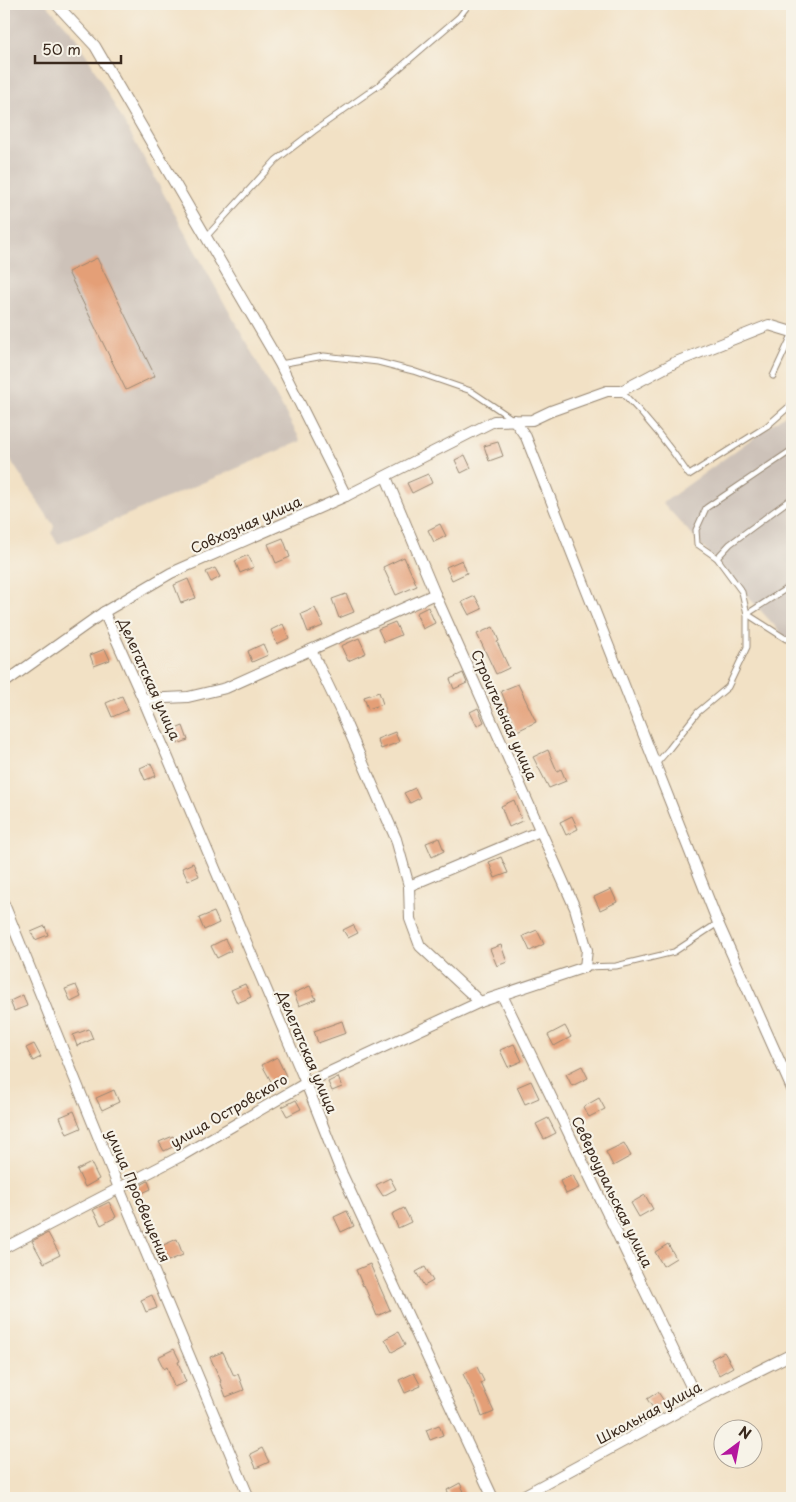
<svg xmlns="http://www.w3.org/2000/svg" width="796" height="1502" viewBox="0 0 796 1502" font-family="'Playpen Sans',sans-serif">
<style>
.industrial{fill:#cdc2b9}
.building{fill:#e49f77}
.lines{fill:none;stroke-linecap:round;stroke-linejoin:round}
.service-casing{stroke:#968672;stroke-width:7}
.minor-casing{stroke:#968672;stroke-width:12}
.service{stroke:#fff;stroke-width:5}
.minor{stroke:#fff;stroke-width:10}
.labels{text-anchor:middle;stroke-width:4.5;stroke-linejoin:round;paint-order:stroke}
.street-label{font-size:14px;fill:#3b2a1e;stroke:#f7f3e8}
</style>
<rect width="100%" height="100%" fill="#f7f3e8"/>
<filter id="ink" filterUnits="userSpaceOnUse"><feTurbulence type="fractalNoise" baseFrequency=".02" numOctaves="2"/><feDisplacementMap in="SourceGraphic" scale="10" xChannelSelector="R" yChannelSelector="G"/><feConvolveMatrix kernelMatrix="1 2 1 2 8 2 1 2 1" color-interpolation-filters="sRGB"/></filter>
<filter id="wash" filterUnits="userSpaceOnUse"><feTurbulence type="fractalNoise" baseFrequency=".0096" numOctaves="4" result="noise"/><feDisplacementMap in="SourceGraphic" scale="20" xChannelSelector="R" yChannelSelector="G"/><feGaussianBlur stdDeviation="1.12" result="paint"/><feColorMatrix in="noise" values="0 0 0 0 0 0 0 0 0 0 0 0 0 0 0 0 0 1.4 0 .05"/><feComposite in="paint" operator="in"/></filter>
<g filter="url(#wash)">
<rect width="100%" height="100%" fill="#f2e1c5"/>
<g class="industrial">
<path d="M4,4H46L77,38L301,441L58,544L52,534L54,526L4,450Z"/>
<path d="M792,410V645L663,503Z"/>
</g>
<g id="blocks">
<g class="building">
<path d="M97,258L155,376L126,390L68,272Z"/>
<path d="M498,442L503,456L489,461L484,446Z"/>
<path d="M465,455L471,468L461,473L455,460Z"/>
<path d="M428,474L432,483L412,493L407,483Z"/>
<path d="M440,524L446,536L434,542L428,530Z"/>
<path d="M283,538L290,557L276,563L268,544Z"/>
<path d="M248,555L254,567L240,573L235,561Z"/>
<path d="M404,557L417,586L396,595L383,567Z"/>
<path d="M462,560L467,573L452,580L446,567Z"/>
<path d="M215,568L220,577L211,582L206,572Z"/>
<path d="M188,579L196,598L181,603L174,585Z"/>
<path d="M346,594L354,612L339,618L332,599Z"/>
<path d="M475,596L482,609L469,615L462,602Z"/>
<path d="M428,607L435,623L423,629L416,613Z"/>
<path d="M315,608L323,626L308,632L301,614Z"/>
<path d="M395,622L401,635L384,642L378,629Z"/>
<path d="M283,624L289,638L277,644L271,630Z"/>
<path d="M493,627L499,641L497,642L509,668L496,674L477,634Z"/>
<path d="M359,638L366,653L348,661L341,646Z"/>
<path d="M263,644L268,655L252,662L248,651Z"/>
<path d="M105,649L110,660L94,666L90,655Z"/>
<path d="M463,673L467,683L454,689L450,679Z"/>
<path d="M518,684L536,722L517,731L501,691Z"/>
<path d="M379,692L383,704L368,709L364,697Z"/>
<path d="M122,696L128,710L112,717L106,703Z"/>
<path d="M478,708L484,722L477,726L470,712Z"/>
<path d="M183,726L188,740L178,744L173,730Z"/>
<path d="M395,732L399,742L381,749L377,739Z"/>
<path d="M548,750L557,771L561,769L566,781L549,788L533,757Z"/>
<path d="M151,763L156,776L145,780L140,768Z"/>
<path d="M415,788L420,798L410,803L404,793Z"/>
<path d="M514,800L522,821L509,827L501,806Z"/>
<path d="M572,816L578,829L566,835L560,822Z"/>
<path d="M439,838L444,851L432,857L426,843Z"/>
<path d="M501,857L508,873L495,878L489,862Z"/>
<path d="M193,863L199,876L188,881L182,868Z"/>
<path d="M611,889L617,902L600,910L594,897Z"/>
<path d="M214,912L219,923L204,930L199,918Z"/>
<path d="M353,925L358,933L348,938L343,930Z"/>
<path d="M45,926L48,935L35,940L31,932Z"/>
<path d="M537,930L544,944L530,951L523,936Z"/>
<path d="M225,939L231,951L217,958L211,946Z"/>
<path d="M501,945L507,962L497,966L490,949Z"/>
<path d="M245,984L251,997L237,1003L231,990Z"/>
<path d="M76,985L81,997L71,1002L65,989Z"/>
<path d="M310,986L316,999L299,1006L294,993Z"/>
<path d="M23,995L27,1006L14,1011L10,1001Z"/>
<path d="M342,1021L346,1033L318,1043L314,1031Z"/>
<path d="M565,1026L571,1037L554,1046L548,1035Z"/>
<path d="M89,1029L93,1039L77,1046L73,1035Z"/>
<path d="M34,1044L41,1057L33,1061L26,1048Z"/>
<path d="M514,1044L522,1061L508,1067L500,1050Z"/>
<path d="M277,1057L286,1076L272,1083L262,1065Z"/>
<path d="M582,1066L588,1078L572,1086L566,1074Z"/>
<path d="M338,1077L342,1087L332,1091L328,1082Z"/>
<path d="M531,1081L539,1098L525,1104L517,1087Z"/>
<path d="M114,1090L119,1102L102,1110L96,1098Z"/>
<path d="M599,1098L605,1109L589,1117L583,1107Z"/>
<path d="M296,1100L301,1109L287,1116L282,1107Z"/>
<path d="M74,1111L81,1128L67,1134L60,1117Z"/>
<path d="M548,1118L556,1133L544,1139L536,1124Z"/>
<path d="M173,1136L177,1145L164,1151L159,1142Z"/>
<path d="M624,1143L631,1156L613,1166L606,1152Z"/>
<path d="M91,1163L99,1179L85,1187L77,1170Z"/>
<path d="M573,1175L579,1188L566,1194L560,1181Z"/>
<path d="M390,1178L396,1189L383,1196L376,1185Z"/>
<path d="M148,1181L151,1189L140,1194L137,1187Z"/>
<path d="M645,1195L653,1209L639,1217L631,1203Z"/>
<path d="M109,1202L116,1217L101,1225L93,1210Z"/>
<path d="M404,1208L411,1222L398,1228L392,1214Z"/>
<path d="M347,1211L354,1226L341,1232L334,1217Z"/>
<path d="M48,1233L60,1255L44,1263L32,1241Z"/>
<path d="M177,1239L183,1255L168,1261L161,1246Z"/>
<path d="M668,1244L676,1258L663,1266L655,1252Z"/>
<path d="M370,1264L390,1310L377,1316L364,1285L363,1286L356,1270Z"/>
<path d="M425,1267L433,1281L424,1286L416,1272Z"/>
<path d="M152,1295L157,1308L146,1312L141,1300Z"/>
<path d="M398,1332L405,1345L392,1352L385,1339Z"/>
<path d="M174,1349L180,1361L178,1362L186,1382L174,1387L167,1367L164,1369L158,1357Z"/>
<path d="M223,1352L234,1376L238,1374L244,1390L226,1397L220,1381H221L210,1357Z"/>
<path d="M724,1352L733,1367L719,1375L711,1359Z"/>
<path d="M477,1367L484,1381L481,1383L494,1412L482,1417L477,1403L463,1374Z"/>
<path d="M414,1373L421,1386L405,1393L399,1380Z"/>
<path d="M658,1392L664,1401L653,1408L647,1399Z"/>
<path d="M439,1425L443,1435L430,1440L426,1430Z"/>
<path d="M262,1448L269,1462L256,1468L250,1454Z"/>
<path d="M460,1483L467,1498H451L447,1490Z"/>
</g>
</g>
</g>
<g filter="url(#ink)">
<use href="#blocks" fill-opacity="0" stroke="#968672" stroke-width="1"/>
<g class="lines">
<defs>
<g id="service">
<path d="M206,237L276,160L314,131L382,83L459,17L469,4"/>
<path d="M280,364L324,356L378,362L413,371L471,391L511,418"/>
<path d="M773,376L792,335"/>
<path d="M621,391C646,417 669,445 689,475L767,426L792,404"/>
<path d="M717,558L730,544L792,498"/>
<path d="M792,585L747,614L786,639L792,635"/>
<path d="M656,764L669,749L698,712L728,687L747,647V614L742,592L717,558L697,544L696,530L706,508L792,450"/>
<path d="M585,967L616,966L674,952L718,923"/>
</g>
<g id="minor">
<path d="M56,4L95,46L280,364L346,496"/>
<path d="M514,420L526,437L718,923L792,1089"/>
<path d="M104,612L143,699L306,1083L342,1174L493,1498"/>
<path d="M311,650L340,710L396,839L409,886L410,919L420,946L480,1002"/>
<path d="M4,683L104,612L171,573L346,496L494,421L532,420L551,411L607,391H621L676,362L769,325L792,332"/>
<path d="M143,699L188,697L226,688L435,594"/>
<path d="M409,886L540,831"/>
<path d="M4,904L119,1188L249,1498"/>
<path d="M502,995L698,1401"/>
<path d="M4,1248L181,1156L306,1083L480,1002L585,967L587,950L575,908L435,594L386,477"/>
<path d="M519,1498L698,1401L792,1354"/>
</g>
</defs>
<use href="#service" class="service-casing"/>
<use href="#minor" class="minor-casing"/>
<use href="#service" class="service"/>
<use href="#minor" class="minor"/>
</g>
</g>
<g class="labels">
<g class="street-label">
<text transform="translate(246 525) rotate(-24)" y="5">Совхозная улица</text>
<text transform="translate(149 679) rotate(66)" y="5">Делегатская улица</text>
<text transform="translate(504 715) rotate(66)" y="5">Строительная улица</text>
<text transform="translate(307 1052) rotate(67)" y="5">Делегатская улица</text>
<text transform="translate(229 1111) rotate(-30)" y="5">улица Островского</text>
<text transform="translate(612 1192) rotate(64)" y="5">Североуральская улица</text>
<text transform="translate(138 1196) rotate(67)" y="5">улица Просвещения</text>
<text transform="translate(649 1413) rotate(-28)" y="5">Школьная улица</text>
</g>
</g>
<rect width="796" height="1502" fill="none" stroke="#f7f3e8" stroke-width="20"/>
<g transform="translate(738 1444) rotate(32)"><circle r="24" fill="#f7f3e8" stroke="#aca397"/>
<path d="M0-4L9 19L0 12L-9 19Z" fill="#b5179e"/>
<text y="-8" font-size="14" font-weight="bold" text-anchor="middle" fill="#3b2a1e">N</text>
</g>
<path d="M35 55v8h86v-8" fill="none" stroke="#3b2a1e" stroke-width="2.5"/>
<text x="42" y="55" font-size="15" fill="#3b2a1e" stroke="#f7f3e8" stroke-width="4" paint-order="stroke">50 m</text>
</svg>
